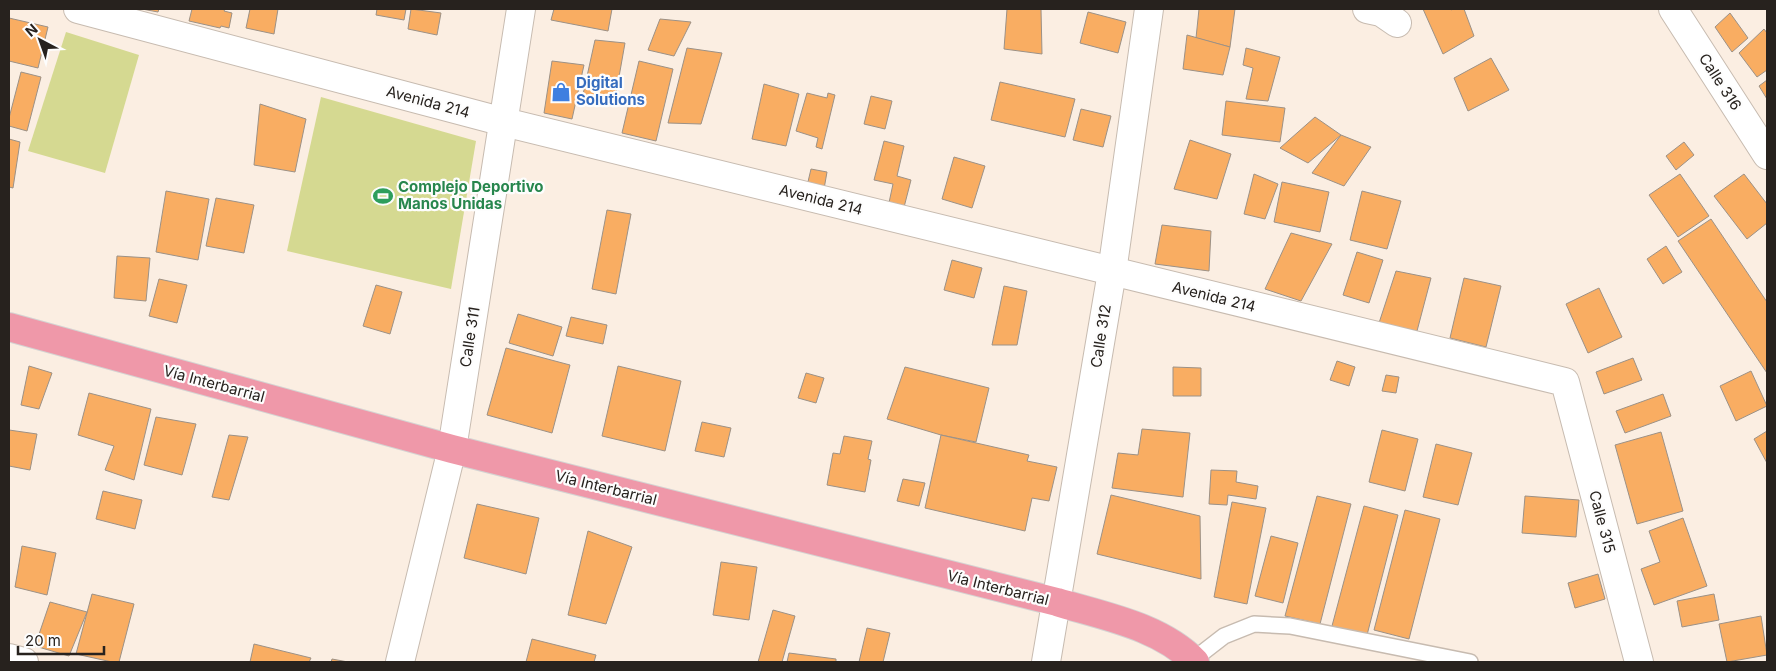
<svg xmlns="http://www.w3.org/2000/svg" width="1776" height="671" viewBox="0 0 1776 671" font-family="Inter,sans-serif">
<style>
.green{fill:#d5d991}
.building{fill:#f9ad62;stroke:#9c9186}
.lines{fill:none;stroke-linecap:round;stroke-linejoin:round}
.lane-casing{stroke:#c7bbb0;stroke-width:18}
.street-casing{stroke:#c7bbb0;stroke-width:30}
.secondary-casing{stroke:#c7bbb0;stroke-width:30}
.primary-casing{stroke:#d4d3d2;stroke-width:30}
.lane{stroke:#fff;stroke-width:15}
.street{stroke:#fff;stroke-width:28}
.secondary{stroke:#fff;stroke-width:28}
.primary{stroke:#ef98a9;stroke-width:28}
.labels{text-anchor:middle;stroke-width:4.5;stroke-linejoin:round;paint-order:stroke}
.street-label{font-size:15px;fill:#27221e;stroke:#fdfdfd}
.shop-label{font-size:15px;font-weight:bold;fill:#366cbe;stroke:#fdfdfd;text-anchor:start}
.leisure-label{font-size:15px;font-weight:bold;fill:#27864d;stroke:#fdfdfd;text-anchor:start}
</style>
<rect width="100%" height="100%" fill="#fbeee2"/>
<g class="green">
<path d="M66,32L139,55L105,173L28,151Z"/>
<path d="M321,97L476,141L451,289L287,251Z"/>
</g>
<g class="building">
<path d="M142,9H159L158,12Z"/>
<path d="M192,9H225L224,11L232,13L229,28L221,26L220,28L189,21Z"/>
<path d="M250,9H278L274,34L246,28Z"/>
<path d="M377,9H406L404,20L376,15Z"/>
<path d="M411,9L441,13L437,35L408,29Z"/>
<path d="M554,9H612L608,31L551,20Z"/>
<path d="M1007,9H1041L1042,54L1004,49Z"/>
<path d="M1199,9H1235L1230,47L1196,38Z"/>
<path d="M1423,9H1451V10L1453,9H1464L1474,36L1443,54Z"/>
<path d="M1088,12L1126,22L1118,53L1080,43Z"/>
<path d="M1730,13L1748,38L1732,52L1715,27Z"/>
<path d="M9,18L48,27L38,68L9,61Z"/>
<path d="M660,19L691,22L674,56L648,50Z"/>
<path d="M1764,29L1767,33V70L1757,77L1739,53Z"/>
<path d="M1187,35L1230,47L1223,75L1183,69Z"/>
<path d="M595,40L625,43L614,105L582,99Z"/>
<path d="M687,48L722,53L701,124L668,123Z"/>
<path d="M1246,48L1280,57L1268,101L1246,99L1253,68L1243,65Z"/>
<path d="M1491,58L1509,90L1468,111L1454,78Z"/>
<path d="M552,61L584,65L572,119L544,113Z"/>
<path d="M639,61L673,69L656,141L622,133Z"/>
<path d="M21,72L41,77L27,131L9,126V118Z"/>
<path d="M1767,80V99L1759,86Z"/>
<path d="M1000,82L1075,99L1065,137L991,120Z"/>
<path d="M764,84L799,94L786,146L752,139Z"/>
<path d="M807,93L827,98L828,93L835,95L822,149L816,147L818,138L796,131Z"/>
<path d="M871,96L892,101L885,129L864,124Z"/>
<path d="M1226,101L1285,108L1280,142L1222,135Z"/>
<path d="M260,104L306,119L295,172L254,165Z"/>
<path d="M1081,109L1111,116L1103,147L1073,140Z"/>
<path d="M1315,117L1341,135L1308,163L1280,148Z"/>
<path d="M1341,135L1371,147L1344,186L1312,173Z"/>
<path d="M9,139L20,142L13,188L9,187Z"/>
<path d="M1190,140L1231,154L1217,199L1174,189Z"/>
<path d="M884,141L904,146L897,176L911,180L902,215L887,212L893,184L874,180Z"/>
<path d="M1684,142L1694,155L1676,170L1666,156Z"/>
<path d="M954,157L985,166L972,208L942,199Z"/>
<path d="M811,169L827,172L824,189L807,186Z"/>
<path d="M1254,174L1278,184L1265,219L1244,214Z"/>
<path d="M1680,174L1709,216L1678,237L1649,195Z"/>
<path d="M1744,174L1767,204V223L1747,239L1714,196Z"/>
<path d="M1282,182L1329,192L1320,232L1274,222Z"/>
<path d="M166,191L209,199L198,260L156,252Z"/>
<path d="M1362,191L1401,201L1387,249L1350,240Z"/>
<path d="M216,198L254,205L244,253L206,246Z"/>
<path d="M607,210L631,214L616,294L592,289Z"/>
<path d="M1711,219L1767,302V373L1678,241Z"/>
<path d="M1162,225L1211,231L1209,271L1155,264Z"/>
<path d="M1291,233L1332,244L1301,301L1265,289Z"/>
<path d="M1666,246L1682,272L1663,284L1647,259Z"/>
<path d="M1357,252L1383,260L1369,303L1343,295Z"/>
<path d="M117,256L150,258L146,301L114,298Z"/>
<path d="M952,260L982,268L974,298L944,290Z"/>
<path d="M1396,271L1431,278L1417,331L1379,323Z"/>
<path d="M1464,278L1501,286L1486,347L1450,338Z"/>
<path d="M159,279L187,285L177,323L149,316Z"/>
<path d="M376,285L402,292L390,334L363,326Z"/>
<path d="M1004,286L1027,291L1017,345H992Z"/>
<path d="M1599,288L1622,337L1588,353L1566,304Z"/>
<path d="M518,314L562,327L553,356L509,343Z"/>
<path d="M571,317L607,325L603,344L566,336Z"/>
<path d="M506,348L570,365L552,433L487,415Z"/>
<path d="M1633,358L1642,380L1604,394L1596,372Z"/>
<path d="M1337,361L1355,367L1349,386L1330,380Z"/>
<path d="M29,366L52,373L39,409L21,405Z"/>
<path d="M618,366L681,381L665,451L602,436Z"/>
<path d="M905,367L989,388L976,442L941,435L887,419Z"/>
<path d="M1173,367L1201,368V396H1173Z"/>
<path d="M1751,371L1767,406L1736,421L1720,386Z"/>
<path d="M806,373L824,378L816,403L798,398Z"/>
<path d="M1386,375L1399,377L1396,393L1382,391Z"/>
<path d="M89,393L151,409L134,480L105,470L114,446L78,435Z"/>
<path d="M1663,394L1671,416L1625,433L1616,411Z"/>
<path d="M156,417L196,424L182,475L144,465Z"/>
<path d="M702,422L731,428L724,457L695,451Z"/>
<path d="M1142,429L1190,433L1183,497L1112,488L1118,453L1138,455Z"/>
<path d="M9,430L37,434L30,470L9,466Z"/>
<path d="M1382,430L1418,439L1405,491L1369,482Z"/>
<path d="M1767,431V463L1754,439Z"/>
<path d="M1661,432L1683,511L1637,524L1615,445Z"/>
<path d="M229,435L248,437L229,500L212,497Z"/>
<path d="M941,435L1029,455L1027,461L1057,467L1049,501L1032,498L1025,531L925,508Z"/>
<path d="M844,436L872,441L868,459L871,460L865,492L827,485L833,453L840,454Z"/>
<path d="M1436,444L1472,453L1458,505L1423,497Z"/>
<path d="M1211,470L1237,471L1236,482L1258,486L1256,499L1228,495L1227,505L1209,504Z"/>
<path d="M903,479L925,483L919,506L897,501Z"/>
<path d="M103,491L142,500L135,529L96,519Z"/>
<path d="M1111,495L1200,516L1201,579L1097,554Z"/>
<path d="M1317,496L1351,504L1320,624L1285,616Z"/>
<path d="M1525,496L1579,500L1576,537L1522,533Z"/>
<path d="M1232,502L1266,508L1247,604L1214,597Z"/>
<path d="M477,504L539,518L526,574L464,558Z"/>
<path d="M1364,506L1398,515L1367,635L1332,626Z"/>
<path d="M1405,510L1440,519L1409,639L1374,630Z"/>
<path d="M1683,518L1707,586L1654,605L1641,569L1660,562L1649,531Z"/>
<path d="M588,531L632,547L606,624L568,615Z"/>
<path d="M1271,536L1298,543L1283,603L1255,596Z"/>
<path d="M22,546L56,553L47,595L15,587Z"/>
<path d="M721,562L757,567L749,620L713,615Z"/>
<path d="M1598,574L1605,599L1575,608L1568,583Z"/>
<path d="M92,594L134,604L119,662H112L76,654Z"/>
<path d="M1714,594L1719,620L1682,627L1677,601Z"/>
<path d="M50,602L87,612L69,656L35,646Z"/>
<path d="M773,610L795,616L782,662H758Z"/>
<path d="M1761,616L1767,655L1727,662L1719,624Z"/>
<path d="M867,628L890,633L883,662H859Z"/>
<path d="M532,639L596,655L594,662H526Z"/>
<path d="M254,644L311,658L309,662H250Z"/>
<path d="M789,653L836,659V662H787Z"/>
<path d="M332,659L348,662H331Z"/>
</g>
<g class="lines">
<defs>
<path id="lane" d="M1193,660L1224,636L1254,624L1290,626L1470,662"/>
<g id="street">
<path d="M78,9L504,122L1565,382L1639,662"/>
<path d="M1367,9L1381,12L1397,23"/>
<path d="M1673,9L1767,155"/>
<path d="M9,658L24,662"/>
<path d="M1046,662L1112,272L1149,9"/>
</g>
<path id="secondary" d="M400,662L452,449L521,9"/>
<path id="primary" d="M9,327L452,449L1057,602C1103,616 1160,626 1195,662"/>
</defs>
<use href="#lane" class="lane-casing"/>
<use href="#street" class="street-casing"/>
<use href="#secondary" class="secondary-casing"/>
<use href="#primary" class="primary-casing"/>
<use href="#lane" class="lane"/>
<use href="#street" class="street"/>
<use href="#secondary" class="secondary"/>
<use href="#primary" class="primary"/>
</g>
<defs>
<symbol id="shop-bare" viewBox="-9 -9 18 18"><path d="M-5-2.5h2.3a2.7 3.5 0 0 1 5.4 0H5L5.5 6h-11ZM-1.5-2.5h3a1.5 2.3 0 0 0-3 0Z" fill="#3f7fe0" stroke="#fdfdfd" stroke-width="2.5" paint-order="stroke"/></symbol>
<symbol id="stadium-bare" viewBox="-9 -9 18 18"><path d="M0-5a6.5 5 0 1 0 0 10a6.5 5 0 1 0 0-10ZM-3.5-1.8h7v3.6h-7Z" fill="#2e9e5b" stroke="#fdfdfd" stroke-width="2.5" paint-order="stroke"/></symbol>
</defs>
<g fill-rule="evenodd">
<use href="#shop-bare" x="547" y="78" width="28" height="28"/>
<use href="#stadium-bare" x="369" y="182" width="28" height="28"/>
</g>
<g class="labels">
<g class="street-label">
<text transform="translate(1720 82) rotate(57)" y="5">Calle 316</text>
<text transform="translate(428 102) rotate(15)" y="5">Avenida 214</text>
<text transform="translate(821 200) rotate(14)" y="5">Avenida 214</text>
<text transform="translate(1214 297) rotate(14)" y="5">Avenida 214</text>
<text transform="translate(1101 336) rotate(-81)" y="5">Calle 312</text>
<text transform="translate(470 337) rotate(-81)" y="5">Calle 311</text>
<text transform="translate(214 384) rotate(15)" y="5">Vía Interbarrial</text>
<text transform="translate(606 488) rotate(14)" y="5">Vía Interbarrial</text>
<text transform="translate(1602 522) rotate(75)" y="5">Calle 315</text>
<text transform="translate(998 588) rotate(14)" y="5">Vía Interbarrial</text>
</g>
<g class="shop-label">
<text x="576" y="88">Digital<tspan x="576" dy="17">Solutions</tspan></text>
</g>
<g class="leisure-label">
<text x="398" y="192">Complejo Deportivo<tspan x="398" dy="17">Manos Unidas</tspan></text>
</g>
</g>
<rect width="1776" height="671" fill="none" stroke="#27221e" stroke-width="20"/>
<g transform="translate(40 40) rotate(319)" stroke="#fdfdfd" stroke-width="4" paint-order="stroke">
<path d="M0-4L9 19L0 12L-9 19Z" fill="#27221e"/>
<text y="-8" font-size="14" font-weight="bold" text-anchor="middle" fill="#27221e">N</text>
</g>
<path d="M18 646v8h86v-8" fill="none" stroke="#27221e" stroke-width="2.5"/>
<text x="25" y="646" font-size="15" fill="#27221e" stroke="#fdfdfd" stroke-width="4" paint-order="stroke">20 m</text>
</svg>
